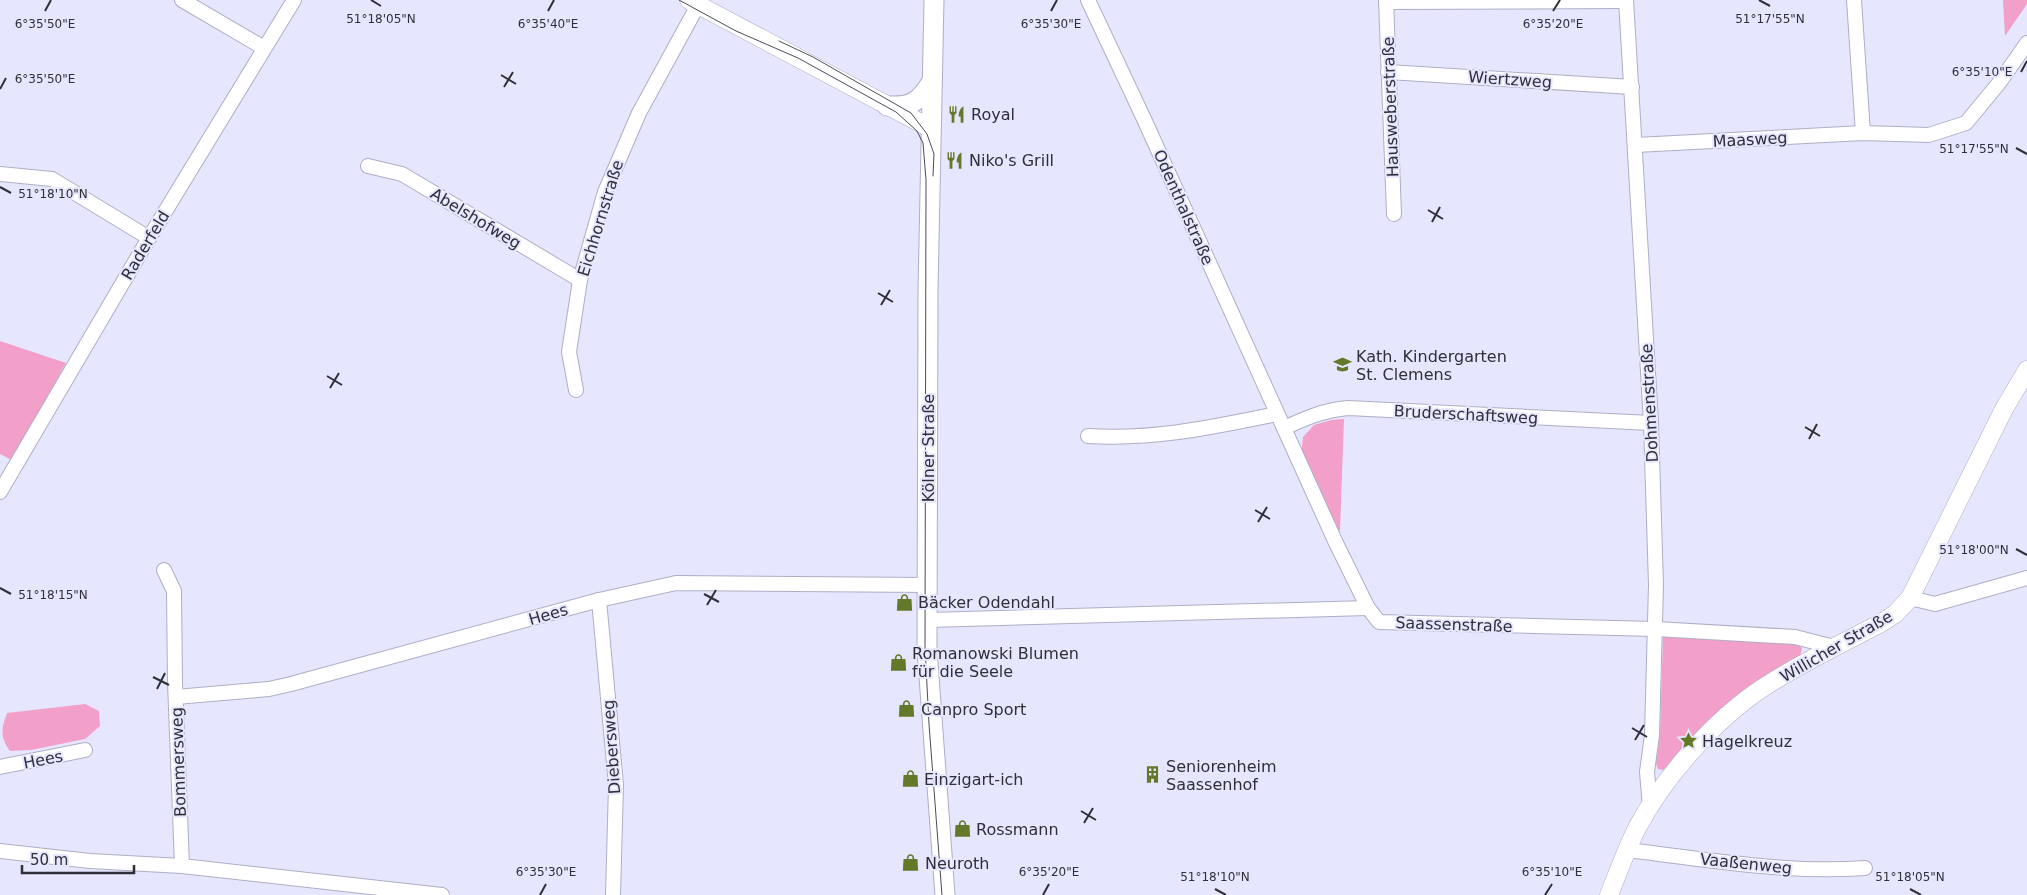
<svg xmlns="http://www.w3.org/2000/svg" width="2027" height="895" viewBox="0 0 2027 895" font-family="'DejaVu Sans',sans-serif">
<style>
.green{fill:#f29fc9}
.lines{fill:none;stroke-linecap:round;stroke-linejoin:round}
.minor-casing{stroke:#adaec5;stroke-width:16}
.tertiary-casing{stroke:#adaec5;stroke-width:19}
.secondary-casing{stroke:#adaec5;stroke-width:21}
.minor{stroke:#fff;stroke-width:14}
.tertiary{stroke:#fff;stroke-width:18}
.secondary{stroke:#fff;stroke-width:19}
.tram{stroke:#4b4c58;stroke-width:1}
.ticks{fill:none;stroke:#2e2f38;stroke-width:2}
.labels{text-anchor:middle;stroke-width:4;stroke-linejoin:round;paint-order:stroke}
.street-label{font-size:16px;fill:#2e2f38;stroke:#e6e7ff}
.poi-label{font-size:16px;fill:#2e2f38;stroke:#e6e7ff;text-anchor:start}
.ticks-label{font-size:12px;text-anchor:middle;fill:#2e2f38;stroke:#e6e7ff;stroke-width:4;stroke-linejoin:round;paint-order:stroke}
</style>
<rect width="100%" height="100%" fill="#e6e7ff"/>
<g class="green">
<path d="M2003,0H2027V4L2005,36Z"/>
<path d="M0,341L66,363L12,460L0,454Z"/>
<path d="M1344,419L1340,531L1336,533L1301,456L1303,437L1314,425L1331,420Z"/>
<path d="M1663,635L1797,643L1802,648L1800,656L1663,770L1658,769L1656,764L1660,735Z"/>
<path d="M85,704L99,711L100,726L85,739L31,750L10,751C0,737 1,729 7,713Z"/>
</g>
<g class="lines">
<defs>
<g id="minor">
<path d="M182,0L264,48"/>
<path d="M1088,0L1144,119L1336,543L1368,608L1379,622L1656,629L1795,637L1834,647"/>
<path d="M1386,0L1394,214"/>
<path d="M1626,0L1651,423L1656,585L1652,735L1647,772L1650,807"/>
<path d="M1854,0L1863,133"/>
<path d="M1386,2L1626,1"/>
<path d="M1388,72L1632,87"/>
<path d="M1636,145L1863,133L1929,135L1966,123L1999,83L2027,43"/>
<path d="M368,166L402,174L580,280"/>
<path d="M0,174L52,179L149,238"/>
<path d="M576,390L569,352L580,280L605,192L639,113L698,5"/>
<path d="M1284,428C1306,418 1324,410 1348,408L1651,423"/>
<path d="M1088,436C1155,440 1213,427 1277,414"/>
<path d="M0,492L149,238L294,0"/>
<path d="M164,570L174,591L175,682L182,866"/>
<path d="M1910,598L1935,604L2027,578"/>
<path d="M599,600L616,785L613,895"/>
<path d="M928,620L1368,608"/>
<path d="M176,697L269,689L291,684L599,600L676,583L928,585"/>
<path d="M0,767L85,750"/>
<path d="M1627,850C1706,859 1786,874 1865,868"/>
<path d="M0,851L90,861L182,866L442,895"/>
</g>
<g id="tertiary">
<path d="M689,0L930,128"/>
<path d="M1609,895C1618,873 1626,850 1637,828C1664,777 1715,719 1764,687C1801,663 1841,644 1881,623L1895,614L1910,598L2004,409L2027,370"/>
</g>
<g id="secondary">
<path d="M934,0L928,290L927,649L945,895"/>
<path d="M887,106C911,107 918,103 931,83"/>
</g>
</defs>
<use href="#minor" class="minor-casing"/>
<use href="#tertiary" class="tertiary-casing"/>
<use href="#secondary" class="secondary-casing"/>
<use href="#minor" class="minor"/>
<use href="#tertiary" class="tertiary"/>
<use href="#secondary" class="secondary"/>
<g class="tram">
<path d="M679,0L736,31L798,58L896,112L917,131L923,143L926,180L925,648L929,724L942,895"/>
<path d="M779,41L813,57L911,113L927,134L934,154L933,176"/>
</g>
</g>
<path class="ticks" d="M371,0L381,6M1759,0L1770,6M45,11L51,0M548,11L554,0M1051,11L1057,0M1553,11L1560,0M2021,72L2027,61M501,75L516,84M504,87L513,72M0,89L6,78M2016,148L2027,154M0,187L11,193M1428,210L1443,219M1432,222L1440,207M878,293L893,302M881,305L890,290M327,376L342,385M330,388L339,373M1805,427L1820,436M1809,439L1817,424M1255,510L1270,519M1258,522L1267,507M2016,549L2027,555M0,588L11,594M704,594L719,602M707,605L716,590M153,677L169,685M157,689L165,673M1632,728L1647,737M1635,740L1644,725M1081,811L1096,820M1084,823L1093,808M1215,889L1226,895M1910,889L1921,895M540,895L546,884M1043,895L1049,884M1545,895L1552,884"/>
<defs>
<symbol id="restaurant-bare" viewBox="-9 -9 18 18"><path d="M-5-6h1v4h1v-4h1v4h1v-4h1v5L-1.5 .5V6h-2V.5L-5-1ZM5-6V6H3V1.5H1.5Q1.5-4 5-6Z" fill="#637828" stroke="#e6e7ff" stroke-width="2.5" paint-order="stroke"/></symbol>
<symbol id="school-bare" viewBox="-9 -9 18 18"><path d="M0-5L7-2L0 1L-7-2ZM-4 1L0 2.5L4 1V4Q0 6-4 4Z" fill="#637828" stroke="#e6e7ff" stroke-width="2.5" paint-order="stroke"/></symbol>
<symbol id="shop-bare" viewBox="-9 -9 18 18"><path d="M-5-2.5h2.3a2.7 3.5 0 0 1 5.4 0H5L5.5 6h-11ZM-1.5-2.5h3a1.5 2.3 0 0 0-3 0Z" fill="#637828" stroke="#e6e7ff" stroke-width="2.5" paint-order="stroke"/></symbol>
<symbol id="sight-bare" viewBox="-9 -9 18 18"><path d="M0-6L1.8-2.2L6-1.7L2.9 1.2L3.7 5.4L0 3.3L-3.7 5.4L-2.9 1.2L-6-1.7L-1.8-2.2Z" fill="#637828" stroke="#e6e7ff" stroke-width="2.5" paint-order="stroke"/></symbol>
<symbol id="building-bare" viewBox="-9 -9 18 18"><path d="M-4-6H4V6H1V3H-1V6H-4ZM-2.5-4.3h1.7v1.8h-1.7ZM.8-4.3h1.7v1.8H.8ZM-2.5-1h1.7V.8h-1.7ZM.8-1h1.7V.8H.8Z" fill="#637828" stroke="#e6e7ff" stroke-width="2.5" paint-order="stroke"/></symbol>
</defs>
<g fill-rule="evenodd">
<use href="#restaurant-bare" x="944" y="102" width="25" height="25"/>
<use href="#restaurant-bare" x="942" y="148" width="25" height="25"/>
<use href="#school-bare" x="1330" y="352" width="25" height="25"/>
<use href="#shop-bare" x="892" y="590" width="25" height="25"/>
<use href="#shop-bare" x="886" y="650" width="25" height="25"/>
<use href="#shop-bare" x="894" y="696" width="25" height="25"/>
<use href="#sight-bare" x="1676" y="728" width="25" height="25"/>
<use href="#building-bare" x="1140" y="762" width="25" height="25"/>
<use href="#shop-bare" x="898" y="766" width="25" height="25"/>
<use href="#shop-bare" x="950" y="816" width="25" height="25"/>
<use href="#shop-bare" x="898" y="850" width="25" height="25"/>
</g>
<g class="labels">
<g class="street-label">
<text transform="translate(1510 79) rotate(4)" y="6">Wiertzweg</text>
<text transform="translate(1390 107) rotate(-92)" y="6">Hausweberstraße</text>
<text transform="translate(1750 139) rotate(-3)" y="6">Maasweg</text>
<text transform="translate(1184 207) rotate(66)" y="6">Odenthalstraße</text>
<text transform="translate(476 218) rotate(31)" y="6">Abelshofweg</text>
<text transform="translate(600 218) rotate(-73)" y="6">Eichhornstraße</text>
<text transform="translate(145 245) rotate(-59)" y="6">Raderfeld</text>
<text transform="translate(1649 403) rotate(-93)" y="6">Dohmenstraße</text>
<text transform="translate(1466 414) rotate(3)" y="6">Bruderschaftsweg</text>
<text transform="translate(928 448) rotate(-90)" y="6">Kölner Straße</text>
<text transform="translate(548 614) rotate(-16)" y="6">Hees</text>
<text transform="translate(1454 624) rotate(2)" y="6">Saassenstraße</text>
<text transform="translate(1836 646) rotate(-30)" y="6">Willicher Straße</text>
<text transform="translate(611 747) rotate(-94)" y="6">Diebersweg</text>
<text transform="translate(43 759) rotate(-11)" y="6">Hees</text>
<text transform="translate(178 762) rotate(-92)" y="6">Bommersweg</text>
<text transform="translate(1746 863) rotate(6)" y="6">Vaaßenweg</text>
</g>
<g class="poi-label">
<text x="971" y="120">Royal</text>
<text x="969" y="166">Niko's Grill</text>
<text x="1356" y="362">Kath. Kindergarten<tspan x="1356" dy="18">St. Clemens</tspan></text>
<text x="918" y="608">Bäcker Odendahl</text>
<text x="912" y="659">Romanowski Blumen<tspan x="912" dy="18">für die Seele</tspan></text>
<text x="921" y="715">Canpro Sport</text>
<text x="1702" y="747">Hagelkreuz</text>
<text x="1166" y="772">Seniorenheim<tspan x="1166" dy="18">Saassenhof</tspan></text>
<text x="924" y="785">Einzigart-ich</text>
<text x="976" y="835">Rossmann</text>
<text x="925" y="869">Neuroth</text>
</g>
</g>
<g class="ticks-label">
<text x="381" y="23">51°18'05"N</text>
<text x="1770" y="23">51°17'55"N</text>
<text x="45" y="28">6°35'50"E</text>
<text x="548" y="28">6°35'40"E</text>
<text x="1051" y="28">6°35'30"E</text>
<text x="1553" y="28">6°35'20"E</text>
<text x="1982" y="76">6°35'10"E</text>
<text x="45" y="83">6°35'50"E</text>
<text x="1974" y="153">51°17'55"N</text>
<text x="53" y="198">51°18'10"N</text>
<text x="1974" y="554">51°18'00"N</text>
<text x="53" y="599">51°18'15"N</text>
<text x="546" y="876">6°35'30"E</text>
<text x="1049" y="876">6°35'20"E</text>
<text x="1552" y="876">6°35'10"E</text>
<text x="1215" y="881">51°18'10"N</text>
<text x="1910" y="881">51°18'05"N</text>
</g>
<path d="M22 865v8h112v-8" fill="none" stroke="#2e2f38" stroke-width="2.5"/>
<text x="30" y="865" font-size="15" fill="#2e2f38" stroke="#e6e7ff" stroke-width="4" paint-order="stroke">50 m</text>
</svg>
